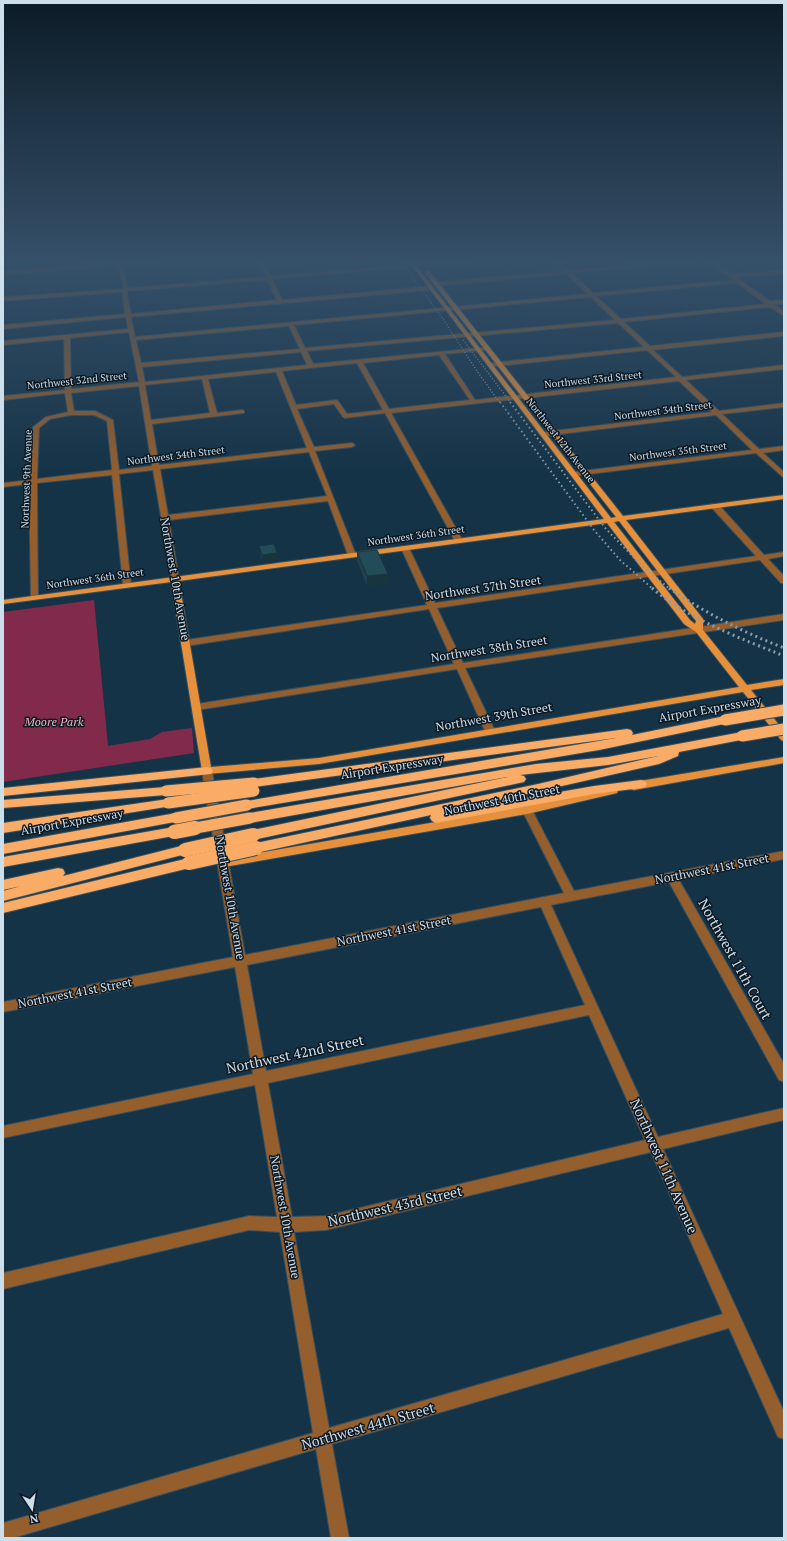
<svg xmlns="http://www.w3.org/2000/svg" width="787" height="1541" viewBox="0 0 787 1541" font-family="'PT Serif',serif">
<style>
.green{fill:#822a4b}
.lines{fill:none;stroke-linecap:round;stroke-linejoin:round}
.minor-casing{stroke:#334f61;stroke-width:2}
.major-casing{stroke:#334f61;stroke-width:2}
.highway-casing{stroke:#334f61;stroke-width:2}
.minor{fill:#945e2d;fill-rule:evenodd}
.major{fill:#e7903b;fill-rule:evenodd}
.highway{fill:#faab65;fill-rule:evenodd}
.rail-far2{stroke:#879dad;stroke-width:1.5;stroke-dasharray:1 2;stroke-linecap:butt}
.rail-far1{stroke:#879dad;stroke-width:2;stroke-dasharray:1.5 3;stroke-linecap:butt}
.rail{stroke:#879dad;stroke-width:3;stroke-dasharray:2 3.5;stroke-linecap:butt}
.highway-bridge-far1-casing{stroke:#334f61;stroke-width:13;stroke-linecap:butt}
.highway-bridge-casing{stroke:#334f61;stroke-width:16;stroke-linecap:butt}
.highway-bridge-far1{stroke:#faab65;stroke-width:11}
.highway-bridge{stroke:#faab65;stroke-width:14}
.wall{fill:#1e414d}
.shaded-wall{fill:#18353e}
.building{fill:#234c59;stroke:#18353e}
.labels{text-anchor:middle;stroke-width:3;stroke-linejoin:round;paint-order:stroke}
.far-street-label{font-size:10px;fill:#cedfec;stroke:#0d1923}
.street-label{font-size:12px;fill:#cedfec;stroke:#0d1923}
.park-label{font-size:12px;font-style:italic;fill:#efb3c3;stroke:#0d1923}
.near-street-label{font-size:14px;fill:#cedfec;stroke:#0d1923}
</style>
<rect width="100%" height="100%" fill="#153347"/>
<path class="green" d="M94,600L108,746L150,739L162,732L192,728L194,753L3,782V612Z"/>
<g class="lines">
<defs>
<g id="minor">
<path d="M119,259H123V262L181,259L179,260L123,265L124,273L128,288L266,277L258,259H262L271,276L479,259H497L495,260L272,279L282,300L431,286L434,288L431,290L131,317L135,337L588,294L566,274L437,286L434,284L437,282L564,271L552,259H557L569,270L692,259H710L732,274L784,270V274L736,277L770,301L784,300V304H774L784,311V316L770,307L624,322L650,346L784,332V336L653,350L682,377L784,365V369L686,380L719,411L784,403V407L722,414L759,449L784,446V450L763,453L784,472V478L756,453L574,476L570,474L574,472L752,450L716,415L544,436L541,434L544,432L712,412L679,381L391,413L463,541L459,543L455,541L385,413L345,418L343,417L334,404L297,409L314,447L352,443L355,445L352,447L315,451L356,555L355,557H349L348,555L328,501L169,520L179,579L178,581H172L153,470L119,474L131,585L127,587L123,585L112,475L37,483L38,598L34,600H31L29,484L3,487V483L30,480L33,427L46,417L68,412L65,393L3,400V396L65,390L64,339L3,345V341L128,329L126,317L3,329V325L125,314L122,292L3,301V297L123,289C124,281 118,273 119,265L3,275V271L119,262ZM706,261L733,280L593,293L572,273ZM267,280L277,300L131,314L127,295V291ZM737,283L766,304L621,319L596,296ZM591,297L615,320L305,348L294,325ZM618,323L644,347L490,363L487,365L490,367L647,350L676,377L475,400L445,354L487,350L490,348L489,347L313,364L307,351ZM289,326L300,349L141,363L136,340ZM129,332L139,382L71,389L70,338ZM301,352L307,365L145,382L142,367ZM439,355L470,400L389,409L363,363ZM357,363L383,410L347,414L338,401L336,400L296,405L282,371ZM276,372L307,448L159,465L152,424L244,413V411L242,410L217,413L208,379ZM202,379L210,413L151,420L145,385ZM139,386L152,466L119,470L113,420L95,411H74L71,393ZM71,415H94L107,421L112,470L37,479L39,428L50,419ZM309,452L327,496L168,515L160,469Z"/>
<path d="M712,504H718L764,555L784,552V556L768,559L784,576V583H781L760,560L437,608L463,663L784,614V620L465,668L495,731L490,734L485,731L457,669L197,710L192,707L197,704L454,664L429,609L186,646L182,643L186,640L427,605L401,548L402,546H405L409,548L435,603L756,556L712,508Z"/>
<path d="M207,768L212,771L245,955L564,893L522,810L523,807H531L532,810L574,891L784,851V859L679,880L784,1064V1082L779,1080L669,882L551,905L658,1137L784,1108V1120L663,1149L784,1412V1439L778,1437L729,1328L332,1444L349,1538H331L316,1449L13,1538H3V1523L313,1433L280,1232L249,1230L3,1289V1273L249,1216L277,1217L255,1085L3,1138V1126L253,1074L235,967L3,1012V1002L233,957L202,771ZM541,907L585,1005L266,1071L247,965ZM589,1015L645,1140L326,1216L292,1217L268,1083ZM651,1152L723,1314L329,1428L294,1232L326,1230Z"/>
</g>
<g id="major">
<path d="M407,259H411L611,518L616,517L425,273V271H429L623,516L784,495V499L626,520L703,619V630L747,685L784,679V685L751,690L784,731V741L781,740L743,692L319,764L207,774L202,771L171,582L3,604V600L604,519ZM619,521L696,621L695,624L690,620L614,522ZM607,523L684,624L696,632L739,687L319,758L211,767L179,581Z"/>
<path d="M784,757V763L634,790L630,789L629,786L630,783L634,782Z"/>
<path d="M613,786L617,787L618,790L617,793L527,814L224,867L220,866L219,863L220,860L224,859L527,806Z"/>
</g>
<g id="highway">
<path d="M725,716L729,717L731,720L729,723L599,750L247,809L243,808L241,805L243,802L247,801L616,738L254,787L250,786L248,783L250,780L254,779L627,729L631,730L633,733L632,735Z"/>
<path d="M742,732L746,733L748,736L746,739L679,752L678,756L659,764L456,810L594,786L641,780L645,781L647,784L645,787L641,788L594,794L436,823L432,821L430,818L431,815L256,853L251,851L250,848L251,845L256,843L538,784L658,756L608,765L520,775L524,776L526,779L524,782L253,840L248,838L247,835L248,832L253,830L513,776L250,823L246,821L244,818L246,815L250,813L536,764L608,757Z"/>
<path d="M207,767L211,768L213,771L211,774L3,796V788Z"/>
<path d="M166,787L170,788L172,791L170,794L166,795L3,808V800Z"/>
<path d="M168,799L172,800L174,803L172,806L3,833V823Z"/>
<path d="M176,813L180,815L182,818L180,821L3,854V844Z"/>
<path d="M174,827L179,829L180,832L179,835L3,867V857Z"/>
<path d="M185,845L190,847L191,850L190,853L3,901V891L21,886L3,890V880L58,868L63,869L65,873L63,876Z"/>
<path d="M189,858L194,859L196,863L194,867L3,913V903Z"/>
</g>
</defs>
<use href="#minor" class="minor-casing"/>
<use href="#major" class="major-casing"/>
<use href="#highway" class="highway-casing"/>
<use href="#minor" class="minor"/>
<use href="#major" class="major"/>
<use href="#highway" class="highway"/>
<g class="rail-far2">
<path d="M399,259L443,319L479,374L500,403"/>
<path d="M463,340L511,403"/>
</g>
<g class="rail-far1">
<path d="M500,402L594,530L620,560L653,589"/>
<path d="M510,402L606,529L644,568L670,589"/>
</g>
<g class="rail">
<path d="M652,588C688,619 740,638 784,656"/>
<path d="M669,588C705,613 743,632 784,648"/>
</g>
<defs>
<g id="highway-bridge-far1">
<path d="M725,720L784,710"/>
<path d="M742,736L784,729"/>
<path d="M166,791L254,783"/>
<path d="M168,803L254,791"/>
<path d="M176,818L247,805"/>
<path d="M190,829L250,818"/>
</g>
<g id="highway-bridge">
<path d="M174,832L195,828"/>
<path d="M185,850L253,835"/>
<path d="M189,863L256,848"/>
</g>
</defs>
<use href="#highway-bridge-far1" class="highway-bridge-far1-casing"/>
<use href="#highway-bridge" class="highway-bridge-casing"/>
<use href="#highway-bridge-far1" class="highway-bridge-far1"/>
<use href="#highway-bridge" class="highway-bridge"/>
</g>
<g class="wall">
<path d="M259,546L277,559L262,561L260,552Z"/>
<path d="M357,552L388,574V583L367,586L357,561Z"/>
</g>
<g class="shaded-wall">
<path d="M277,553V559L262,561V555Z"/>
<path d="M388,574V583L367,586V576Z"/>
</g>
<g class="building">
<path d="M274,544L277,553L262,555L259,546Z"/>
<path d="M377,550L388,574L367,576L357,552Z"/>
</g>
<linearGradient id="sky" x2="0" y2="1"><stop stop-color="#0c1c27"/><stop offset="0.55" stop-color="#355069"/><stop offset="1" stop-color="#355069" stop-opacity="0"/></linearGradient>
<rect width="787" height="475" fill="url(#sky)"/>
<g class="labels">
<g class="far-street-label">
<text transform="translate(593 379) rotate(-6)" y="4">Northwest 33rd Street</text>
<text transform="translate(77 380) rotate(-6)" y="4">Northwest 32nd Street</text>
<text transform="translate(663 410) rotate(-7)" y="4">Northwest 34th Street</text>
<text transform="translate(561 440) rotate(52)" y="4">Northwest 12th Avenue</text>
<text transform="translate(678 451) rotate(-7)" y="4">Northwest 35th Street</text>
<text transform="translate(176 455) rotate(-7)" y="4">Northwest 34th Street</text>
<text transform="translate(26 479) rotate(-88)" y="4">Northwest 9th Avenue</text>
<text transform="translate(416 535) rotate(-8)" y="4">Northwest 36th Street</text>
<text transform="translate(95 578) rotate(-8)" y="4">Northwest 36th Street</text>
</g>
<g class="street-label">
<text transform="translate(175 579) rotate(80)" y="4">Northwest 10th Avenue</text>
<text transform="translate(483 588) rotate(-8)" y="4">Northwest 37th Street</text>
<text transform="translate(489 649) rotate(-9)" y="4">Northwest 38th Street</text>
<text transform="translate(710 709) rotate(-10)" y="4">Airport Expressway</text>
<text transform="translate(494 717) rotate(-10)" y="4">Northwest 39th Street</text>
<text transform="translate(392 767) rotate(-9)" y="4">Airport Expressway</text>
<text transform="translate(502 800) rotate(-11)" y="4">Northwest 40th Street</text>
<text transform="translate(72 822) rotate(-10)" y="4">Airport Expressway</text>
<text transform="translate(712 869) rotate(-11)" y="4">Northwest 41st Street</text>
<text transform="translate(230 898) rotate(80)" y="4">Northwest 10th Avenue</text>
<text transform="translate(394 931) rotate(-11)" y="4">Northwest 41st Street</text>
<text transform="translate(75 993) rotate(-11)" y="4">Northwest 41st Street</text>
<text transform="translate(285 1217) rotate(80)" y="4">Northwest 10th Avenue</text>
</g>
<g class="park-label">
<text x="54" y="726">Moore Park</text>
</g>
<g class="near-street-label">
<text transform="translate(735 959) rotate(61)" y="5">Northwest 11th Court</text>
<text transform="translate(295 1054) rotate(-12)" y="5">Northwest 42nd Street</text>
<text transform="translate(664 1166) rotate(66)" y="5">Northwest 11th Avenue</text>
<text transform="translate(395 1206) rotate(-13)" y="5">Northwest 43rd Street</text>
<text transform="translate(368 1426) rotate(-16)" y="5">Northwest 44th Street</text>
</g>
</g>
<rect width="787" height="1541" fill="none" stroke="#cedfec" stroke-width="8"/>
<g transform="translate(32 1509) rotate(168)" stroke="#0d1923" stroke-width="3" paint-order="stroke">
<path d="M0-3L7 15L0 10L-7 15Z" fill="#cedfec"/>
<text y="-6" font-size="11" font-weight="bold" text-anchor="middle" fill="#cedfec">N</text>
</g>
</svg>
